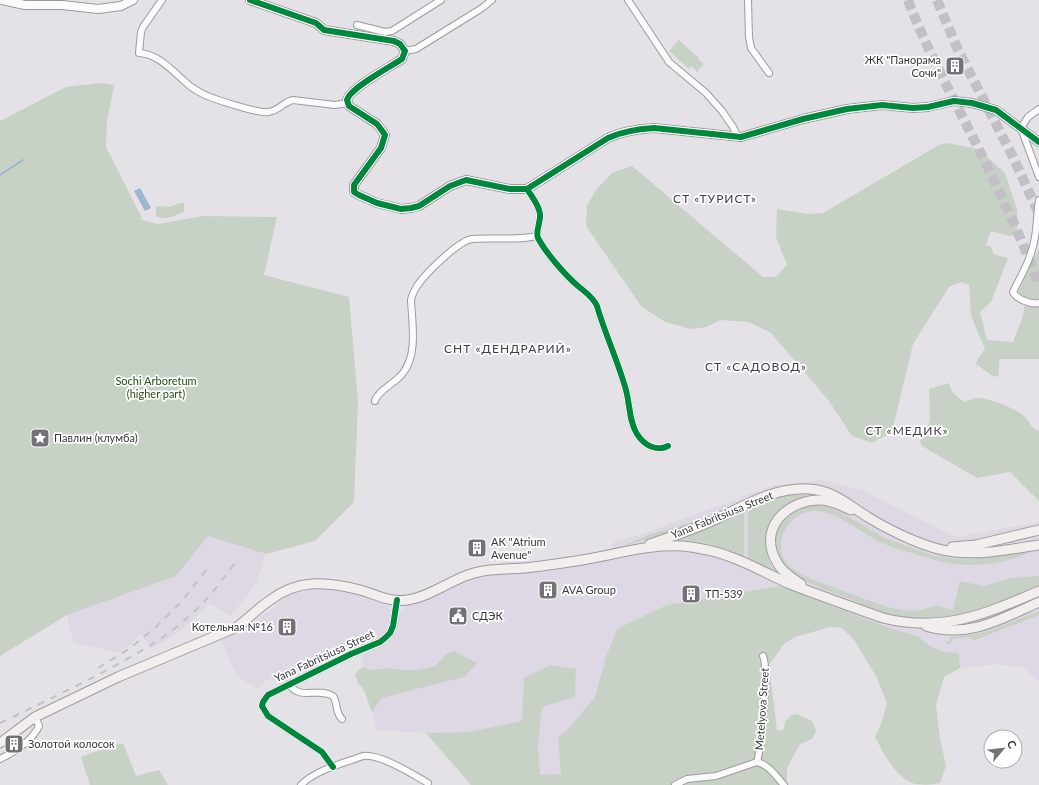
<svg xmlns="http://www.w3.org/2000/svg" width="1039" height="785" viewBox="0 0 1039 785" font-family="Lato,sans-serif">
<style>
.built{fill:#ded8e4}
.green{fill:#c8d1c5}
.water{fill:#9db5cd}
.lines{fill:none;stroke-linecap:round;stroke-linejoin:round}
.stream{stroke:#9db5cd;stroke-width:2}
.primary-tunnel{stroke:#c2c0c4;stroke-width:10;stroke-dasharray:10 5;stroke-linecap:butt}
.minor-casing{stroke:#9d9ba0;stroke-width:8}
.tertiary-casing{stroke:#9d9ba0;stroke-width:10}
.secondary-casing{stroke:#9d9ba0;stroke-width:11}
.minor{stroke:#fbfbfb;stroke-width:6}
.tertiary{stroke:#fbfbfb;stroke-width:8}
.secondary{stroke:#f2eeed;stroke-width:9}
.rail{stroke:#c2c2c2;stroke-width:2;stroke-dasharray:7 7;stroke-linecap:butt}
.cycleway-casing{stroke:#fff;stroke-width:8}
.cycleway{stroke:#00873e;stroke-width:6}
.labels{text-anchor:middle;stroke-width:3.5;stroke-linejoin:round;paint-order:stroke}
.poi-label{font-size:11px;fill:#38363a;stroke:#fff;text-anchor:start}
.park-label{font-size:11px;fill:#274a15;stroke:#fff}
.street-label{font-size:11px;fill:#38363a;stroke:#fff}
.neighbourhood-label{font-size:12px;letter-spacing:1px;fill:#423e47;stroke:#fff}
</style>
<rect width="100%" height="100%" fill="#e4e2e7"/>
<g class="built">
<path d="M821,480L862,490L956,537L1039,522V682L1022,667L995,664L975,667L974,666L960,668L959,653L944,652L933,648L919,637L882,625L780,586L606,657L595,697L570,727L559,738L561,774L540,776L538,746L542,707L575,697L576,669L523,721L468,732L426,733L377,730L372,712L382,698L464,677L476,663L446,654L435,666L417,670L388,668L369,670L363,666L361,654L358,643L295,673L266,681L257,689L237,676L220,638L247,625L272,609L286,597L300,591L318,588L358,595L385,603L396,616L426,588L471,569L506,562L567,561L610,551L614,542L645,533L774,485Z"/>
<path d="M208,536L266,554L256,584L231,616L210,604L178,633L151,649L141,634L121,653L73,643L67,615L176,576Z"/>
</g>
<g class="green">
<path d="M679,40L699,58L698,59L704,64L697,72L691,66L689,69L669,51Z"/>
<path d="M99,83L114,85L107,122L106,147L141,216V220L158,224L203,216L277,217L264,275L349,297L358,401L354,502L315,541L266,554L208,536L176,576L67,615L0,656V121L66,87Z"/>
<path d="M947,143L978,149L1005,173L1017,209L1018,224L1016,233L1010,236L991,231L986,245L991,247L994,254L1008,258L991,302L980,312L987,340L1013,342L1023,316L1025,303L1017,295L1039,248V359H1001L999,362V375L994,377L976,364L979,357L985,349L971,316L969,285L962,282L949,287L913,344L892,432L872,443L852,436L829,401L771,333L749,322L721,320L706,327L691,329L665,322L641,306L586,226L587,206L596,190L612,173L632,166L763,277H776L787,265L776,237L777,209L808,214L823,213L939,145Z"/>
<path d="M180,203H184V212C175,215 163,222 156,216V207L161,206L169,207Z"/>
<path d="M949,383L952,392L964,402C969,400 974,398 979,398C994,400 1016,408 1026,418C1030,423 1032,429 1039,431V502L1037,499L1010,472L977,478L922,446L920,441L930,421L929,389Z"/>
<path d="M786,495H805L812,496C780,499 757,525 768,558C770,564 774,569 777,574L748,559V513H749V508L767,500Z"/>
<path d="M816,505L828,507L842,513L885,538L932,555L948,558L968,559L1030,552C1008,563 978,567 953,564C941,562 929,558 918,555C905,551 890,547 878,541C865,534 854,526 841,519C834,515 821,510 813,511C785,513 768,551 793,569C809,580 830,586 848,593C869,600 890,610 912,611C920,611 929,607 936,606C941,606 948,609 953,610L960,581L983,586L1012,578L1039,576V586C991,606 955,622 901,618C884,616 868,607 853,600C823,588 759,573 779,527C785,512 800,506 816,505Z"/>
<path d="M744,511V557C727,549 709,542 690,541C682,541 675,542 667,541L696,533Z"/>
<path d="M692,522L693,524L625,546V545L651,534Z"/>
<path d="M780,586L882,625L919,637L933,648L944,652L959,653L960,668L944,677L936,705L940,738L946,766L940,783C933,785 922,785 915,784C895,777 884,754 875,737L882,721L887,703L876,676L854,640L842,628L830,627L795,637L784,644L769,665L777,730L781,731L784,729L785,722L791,715L796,714L812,721L816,731L812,739L800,744L787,768V780L780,785H471L426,733L468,732L522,721L524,678L550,665L576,669L575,697L542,707L538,746L540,775L561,774L558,738L570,727L595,697L606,657L617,629L667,605Z"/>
<path d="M1039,611V615L975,640H972L971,637L952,639L951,643L947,645L945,641H949L951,637H953L976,634L988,631Z"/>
<path d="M454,651L477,663L464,677L382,698L372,712L364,690L358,683L355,674L363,666L369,670L388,668L406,670H417L435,666L446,654Z"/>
<path d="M123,743L136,776L159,770L168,785H90L81,757L94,752Z"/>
</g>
<path class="water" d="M140,188L151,208L145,211L134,191Z"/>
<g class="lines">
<path class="stream" d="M0,175L23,160"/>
<g class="primary-tunnel">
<path d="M908,0C922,38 941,74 959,110C988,167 1016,224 1039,284"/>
<path d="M937,0L958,50L1013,157L1039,214"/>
</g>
<defs>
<g id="minor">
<path d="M162,0L143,27L141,32L139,53C160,54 175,74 190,86C194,89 199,92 203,94C213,99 260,114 268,112C279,111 283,102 293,100L335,105L347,103"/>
<path d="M628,0L669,62L706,93L722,111L733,127L738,137"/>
<path d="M748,0L749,37L751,48L769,73"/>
<path d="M357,25L385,32L392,31L441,0"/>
<path d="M405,51L416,49L482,8L492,0"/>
<path d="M1039,109L1028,117L1021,128L1039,177"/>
<path d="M527,189C532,197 539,205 540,214C541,222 535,232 538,238C546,253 565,275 578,286C585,292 593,297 597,306C605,334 618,361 626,390C630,405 629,421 637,434C644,445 656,452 668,446"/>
<path d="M1039,200C1037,212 1037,225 1035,237C1032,257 1022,274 1013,292C1016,299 1032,305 1039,303"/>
<path d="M375,401C377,391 397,382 403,373C418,354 412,323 411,300C412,295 414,291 417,286C425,274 458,241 472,239C494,237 515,241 537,236"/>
<path d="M289,684C300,701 317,687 333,696C338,703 335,713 342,719"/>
<path d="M0,759C14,752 32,741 39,726L35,717"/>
<path d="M757,762C769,765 776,776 784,785"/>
<path d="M333,767L322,752L268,716L262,706L263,702L268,695L351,654L380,642L385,638L390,633L393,626L397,600"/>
<path d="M301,785C315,770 344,763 363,756C381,754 412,774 428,783"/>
<path d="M675,785L687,779L716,776L757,762C761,747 769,668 763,656"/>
</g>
<g id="tertiary">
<path d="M2,0L25,5H62L98,9L121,6L133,0"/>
<path d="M250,0L316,23L324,30L394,41L400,44L405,51L402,59C390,67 350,88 347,100L349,106L377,124L383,132L385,135L381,148L354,185V192L359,195L377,203L401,209L411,208L419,206L450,186L466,180L510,189H527L608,138C623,131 638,129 654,128L741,137L803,119L847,109L882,105L913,108L928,107L954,101L972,103L996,110L1039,142"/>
</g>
<g id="secondary">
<path d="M650,544C670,537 692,530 712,521C743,507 773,487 809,489C836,491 849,506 871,519C893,532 929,550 955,552C983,555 1011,549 1039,545"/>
<path d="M952,547L976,545L1039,530"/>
<path d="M801,584C792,578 783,573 778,564C756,530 786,499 822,500C833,501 842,506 851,510"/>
<path d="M926,626C968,639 1001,619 1039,602"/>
<path d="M0,743L35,717L118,677L237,627C248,619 257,609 269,601C297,579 327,581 360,590C375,594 391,603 407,600C434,596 456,575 483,571C497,569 511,569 524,568C544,566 563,563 582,560C618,554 654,542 691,547C703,549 716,551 728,556C749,563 769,575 790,584C821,596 852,607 883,618C942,633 986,614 1039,591"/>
</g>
</defs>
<use href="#minor" class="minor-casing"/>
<use href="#tertiary" class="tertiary-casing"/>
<use href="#secondary" class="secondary-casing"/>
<use href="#minor" class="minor"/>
<use href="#tertiary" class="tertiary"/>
<use href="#secondary" class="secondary"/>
<g class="rail">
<path d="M98,668L129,649L157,626L182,601L210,565"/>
<path d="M0,723C32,708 64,692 96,676C127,659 159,643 186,619C205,603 220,584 234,564"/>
</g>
<defs>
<g id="cycleway">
<path d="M250,0L316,23L324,30L394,41L400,44L405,51L402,59C390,67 350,88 347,100L349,106L377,124L383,132L385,135L381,148L354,185V192L359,195L377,203L401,209L411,208L419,206L450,186L466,180L510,189H527L608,138C623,131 638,129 654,128L741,137L803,119L847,109L882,105L913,108L928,107L954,101L972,103L996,110L1039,142"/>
<path d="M527,189C532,197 539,205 540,214C541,222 535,232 538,238C546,253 565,275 578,286C585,292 593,297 597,306C605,334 618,361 626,390C630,405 629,421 637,434C644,445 656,452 668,446"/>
<path d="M333,767L322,752L268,716L262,706L263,702L268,695L351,654L380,642L385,638L390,633L393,626L397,600"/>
</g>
</defs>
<use href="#cycleway" class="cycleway-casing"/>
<use href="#cycleway" class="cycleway"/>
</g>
<defs>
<symbol id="building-square" viewBox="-11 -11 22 22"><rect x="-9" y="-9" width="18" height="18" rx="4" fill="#747277" stroke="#fff"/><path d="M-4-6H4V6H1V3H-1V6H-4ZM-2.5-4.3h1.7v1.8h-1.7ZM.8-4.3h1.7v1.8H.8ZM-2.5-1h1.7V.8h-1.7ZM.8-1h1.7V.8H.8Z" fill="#fff"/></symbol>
<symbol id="sight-square" viewBox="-11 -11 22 22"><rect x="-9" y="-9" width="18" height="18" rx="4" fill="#747277" stroke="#fff"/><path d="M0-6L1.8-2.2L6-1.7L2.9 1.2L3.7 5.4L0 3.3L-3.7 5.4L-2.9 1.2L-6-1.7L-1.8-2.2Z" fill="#fff"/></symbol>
<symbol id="civic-square" viewBox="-11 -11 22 22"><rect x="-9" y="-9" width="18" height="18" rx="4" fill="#747277" stroke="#fff"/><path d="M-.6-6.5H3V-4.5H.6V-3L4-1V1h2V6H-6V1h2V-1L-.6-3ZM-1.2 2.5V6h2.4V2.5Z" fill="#fff"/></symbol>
</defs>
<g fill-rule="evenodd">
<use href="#building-square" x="944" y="55" width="22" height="22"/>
<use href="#sight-square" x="29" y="427" width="22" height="22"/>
<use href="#building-square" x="466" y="537" width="22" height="22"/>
<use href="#building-square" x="537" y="579" width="22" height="22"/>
<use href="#building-square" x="680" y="583" width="22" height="22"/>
<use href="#civic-square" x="447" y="605" width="22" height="22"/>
<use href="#building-square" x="276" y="616" width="22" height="22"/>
<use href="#building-square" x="3" y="733" width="22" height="22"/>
</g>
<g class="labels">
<g class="poi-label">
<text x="941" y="64" text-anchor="end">ЖК "Панорама<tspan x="941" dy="13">Сочи"</tspan></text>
<text x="54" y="442">Павлин (клумба)</text>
<text x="491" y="546">АК "Atrium<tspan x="491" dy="13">Avenue"</tspan></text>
<text x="562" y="594">AVA Group</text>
<text x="705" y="598">ТП-539</text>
<text x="472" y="620">СДЭК</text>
<text x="273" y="631" text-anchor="end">Котельная №16</text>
<text x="28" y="748">Золотой колосок</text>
</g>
<g class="park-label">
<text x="156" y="385">Sochi Arboretum<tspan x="156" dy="13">(higher part)</tspan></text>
</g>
<g class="street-label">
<text transform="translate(722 515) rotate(-22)" y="4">Yana Fabritsiusa Street</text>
<text transform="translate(324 656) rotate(-25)" y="4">Yana Fabritsiusa Street</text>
<text transform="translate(762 709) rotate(-86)" y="4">Metelyova Street</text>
</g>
<g class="neighbourhood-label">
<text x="715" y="203">СТ «ТУРИСТ»</text>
<text x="508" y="353">СНТ «ДЕНДРАРИЙ»</text>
<text x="756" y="371">СТ «САДОВОД»</text>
<text x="907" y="435">СТ «МЕДИК»</text>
</g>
</g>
<g transform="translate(1003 749) rotate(62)"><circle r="19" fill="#ffffff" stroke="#afafb0"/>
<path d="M0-3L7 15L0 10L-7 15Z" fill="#747277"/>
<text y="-6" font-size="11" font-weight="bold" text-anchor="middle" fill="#38363a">С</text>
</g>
</svg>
